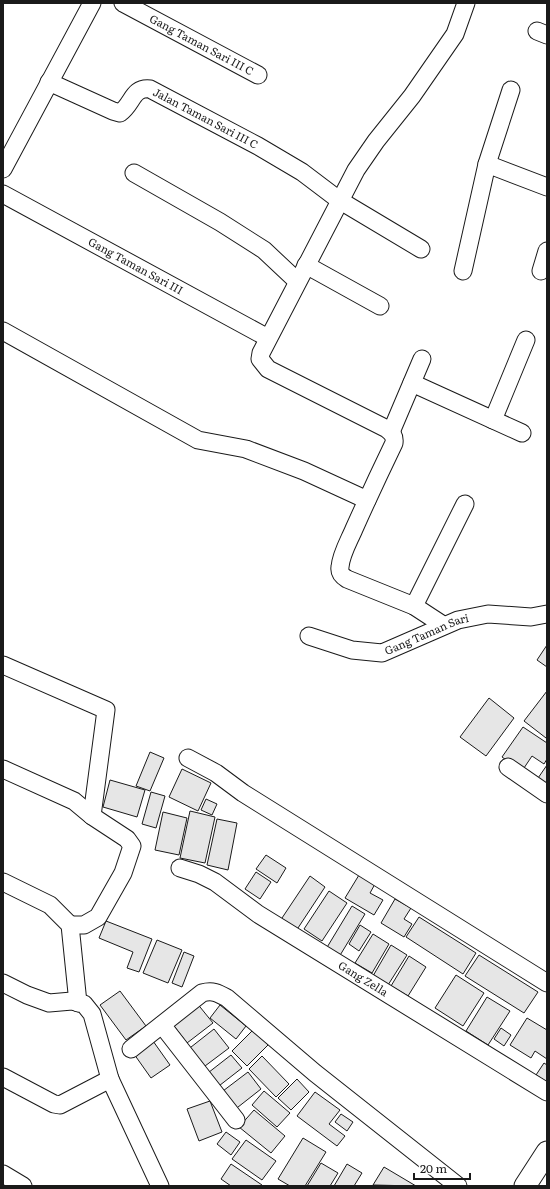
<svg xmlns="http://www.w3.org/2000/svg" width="550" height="1189" viewBox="0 0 550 1189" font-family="Literata,serif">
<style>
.building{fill:#e6e6e6;stroke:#1a1a1a}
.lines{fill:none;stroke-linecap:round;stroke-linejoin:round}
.minor-casing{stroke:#1a1a1a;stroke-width:19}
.tertiary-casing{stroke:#1a1a1a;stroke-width:23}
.minor{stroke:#fff;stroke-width:17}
.tertiary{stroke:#fff;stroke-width:21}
.labels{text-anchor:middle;stroke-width:3;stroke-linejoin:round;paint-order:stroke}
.street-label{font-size:11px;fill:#1a1a1a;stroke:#fff}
</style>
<rect width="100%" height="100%" fill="#fff"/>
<g class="building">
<path d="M547,645V667L537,660Z"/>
<path d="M547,691V736L546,738L524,721Z"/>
<path d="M489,698L514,718L486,756L460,737Z"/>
<path d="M523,727L547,743V759L544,764L532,756L522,771L502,757Z"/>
<path d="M150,752L164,758L150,791L136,786Z"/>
<path d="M547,765V788L536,781Z"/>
<path d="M182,769L211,783L198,811L169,797Z"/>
<path d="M110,780L145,790L137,817L103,807Z"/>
<path d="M151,792L165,796L156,828L142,824Z"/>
<path d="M206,799L217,804L212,815L201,810Z"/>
<path d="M190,811L215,817L205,863L180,858Z"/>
<path d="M163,812L187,818L179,855L155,850Z"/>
<path d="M217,819L237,823L228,870L207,865Z"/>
<path d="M266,855L286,868L277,883L256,869Z"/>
<path d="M256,872L271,882L260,899L245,889Z"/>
<path d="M359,875L375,884L370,893L383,900L374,915L345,898Z"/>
<path d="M310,876L325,887L296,931L280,921Z"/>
<path d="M329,891L347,903L322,941L304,929Z"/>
<path d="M395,899L411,908L404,919L412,924L404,937L381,923Z"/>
<path d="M352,906L365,914L339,957L326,949Z"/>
<path d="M419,917L476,953L463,974L406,937Z"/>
<path d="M106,921L152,939L139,972L127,968L133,952L99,938Z"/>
<path d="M360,925L371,932L359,951L349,944Z"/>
<path d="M373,934L389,944L372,973L355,963Z"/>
<path d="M157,940L182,950L168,983L143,973Z"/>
<path d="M391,945L407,955L388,985L373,976Z"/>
<path d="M184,952L194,956L182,987L172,983Z"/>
<path d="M479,955L538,992L524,1013L465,976Z"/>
<path d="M409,956L426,967L408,996L391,986Z"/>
<path d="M456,975L484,993L463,1026L435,1008Z"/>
<path d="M120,991L146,1026L126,1040L100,1005Z"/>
<path d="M487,997L510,1011L488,1045L466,1031Z"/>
<path d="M196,1002L213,1023L187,1043L171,1022Z"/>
<path d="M220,1005L246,1026L236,1039L210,1018Z"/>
<path d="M527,1018L547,1030V1059L535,1051L531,1058L510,1045Z"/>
<path d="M501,1028L511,1035L504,1046L494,1039Z"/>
<path d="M214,1029L229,1048L201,1069L186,1051Z"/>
<path d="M253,1030L268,1045L247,1066L232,1051Z"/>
<path d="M153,1041L170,1065L151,1078L134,1054Z"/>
<path d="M231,1055L242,1068L215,1089L204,1076Z"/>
<path d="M262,1056L289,1084L276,1097L249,1069Z"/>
<path d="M544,1063L547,1065V1082L536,1075Z"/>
<path d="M248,1072L261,1089L233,1111L219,1094Z"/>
<path d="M297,1079L309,1092L291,1110L278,1098Z"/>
<path d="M264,1091L290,1113L277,1127L252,1105Z"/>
<path d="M315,1092L340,1110L329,1124L345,1136L337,1146L297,1116Z"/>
<path d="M210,1101L222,1132L199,1141L187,1109Z"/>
<path d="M254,1110L285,1136L271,1153L239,1127Z"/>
<path d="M341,1114L353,1122L347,1131L335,1122Z"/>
<path d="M226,1132L240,1142L231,1155L217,1144Z"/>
<path d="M303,1138L326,1152L305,1186H290L278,1179Z"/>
<path d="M246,1140L276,1161L262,1180L232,1159Z"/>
<path d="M321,1163L338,1173L330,1186H307Z"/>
<path d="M231,1164L262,1185L261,1186H231L221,1179Z"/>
<path d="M347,1164L362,1173L354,1186H334Z"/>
<path d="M384,1167L416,1186L373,1185Z"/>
</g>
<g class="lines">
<defs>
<g id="minor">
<path id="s1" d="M123,3L258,75"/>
<path d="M537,31L547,35"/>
<path id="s2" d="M49,82L113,111L120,113C133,104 132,87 150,89L258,146L302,172L339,200L421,249"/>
<path d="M487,164L547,187"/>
<path d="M3,169L92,3"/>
<path d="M134,173L220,222L264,250L297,281"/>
<path id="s3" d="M3,194L268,338"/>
<path d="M306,265L380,306"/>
<path d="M463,271L487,164L511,90"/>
<path d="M541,271L547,251"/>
<path d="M3,331L198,440L246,449L304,471L367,500"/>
<path d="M412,383L522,433"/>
<path d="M493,420L526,340"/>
<path d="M391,432L422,359"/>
<path d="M414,606L465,504"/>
<path d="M443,625L414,606L347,579C342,576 339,573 340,567C341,554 349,541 354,529C367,500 380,472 394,443C395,436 392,433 387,429L268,369L260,359L261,353L356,170L376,141L412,96L455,34L466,3"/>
<path id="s4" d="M309,636L352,650L382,653L458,620L488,614L531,617L547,614"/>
<path d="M3,665L106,710L92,816"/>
<path d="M188,758L216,773L243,793L547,983"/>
<path d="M508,767L547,794"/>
<path d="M3,769L74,801L92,816L127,839L132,846L123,873L98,917L84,925H70"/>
<path id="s5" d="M180,868L199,874L215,882L258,914L547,1092"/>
<path d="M3,882L50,905L70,925L78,1003"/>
<path d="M3,983L27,995L49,1003L72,1001L84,1004L92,1014L110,1079L160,1186"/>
<path d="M162,1025L236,1120"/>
<path d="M131,1049L202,993C213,990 218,993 227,998L315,1073L458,1186"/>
<path d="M3,1077L54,1104L60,1105L110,1079"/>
<path d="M3,1174L23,1186"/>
</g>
<path id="tertiary" d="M525,1186L547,1152"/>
</defs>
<use href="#minor" class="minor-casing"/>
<use href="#tertiary" class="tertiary-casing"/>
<use href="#minor" class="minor"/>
<use href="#tertiary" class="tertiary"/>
</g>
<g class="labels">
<g class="street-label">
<text dy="4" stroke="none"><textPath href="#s1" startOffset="89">Gang Taman Sari III C</textPath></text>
<text dy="4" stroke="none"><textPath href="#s2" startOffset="181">Jalan Taman Sari III C</textPath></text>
<text dy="4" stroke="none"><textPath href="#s3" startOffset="151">Gang Taman Sari III</textPath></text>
<text dy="4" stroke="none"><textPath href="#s4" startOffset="124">Gang Taman Sari</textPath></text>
<text dy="4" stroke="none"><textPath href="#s5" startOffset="215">Gang Zella</textPath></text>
</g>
</g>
<rect width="550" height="1189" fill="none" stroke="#1a1a1a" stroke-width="8"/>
<path d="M414 1173v6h56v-6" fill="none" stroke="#1a1a1a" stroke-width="2"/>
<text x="420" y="1173" font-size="12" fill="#1a1a1a" stroke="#ffffff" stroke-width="3" paint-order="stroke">20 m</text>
</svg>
